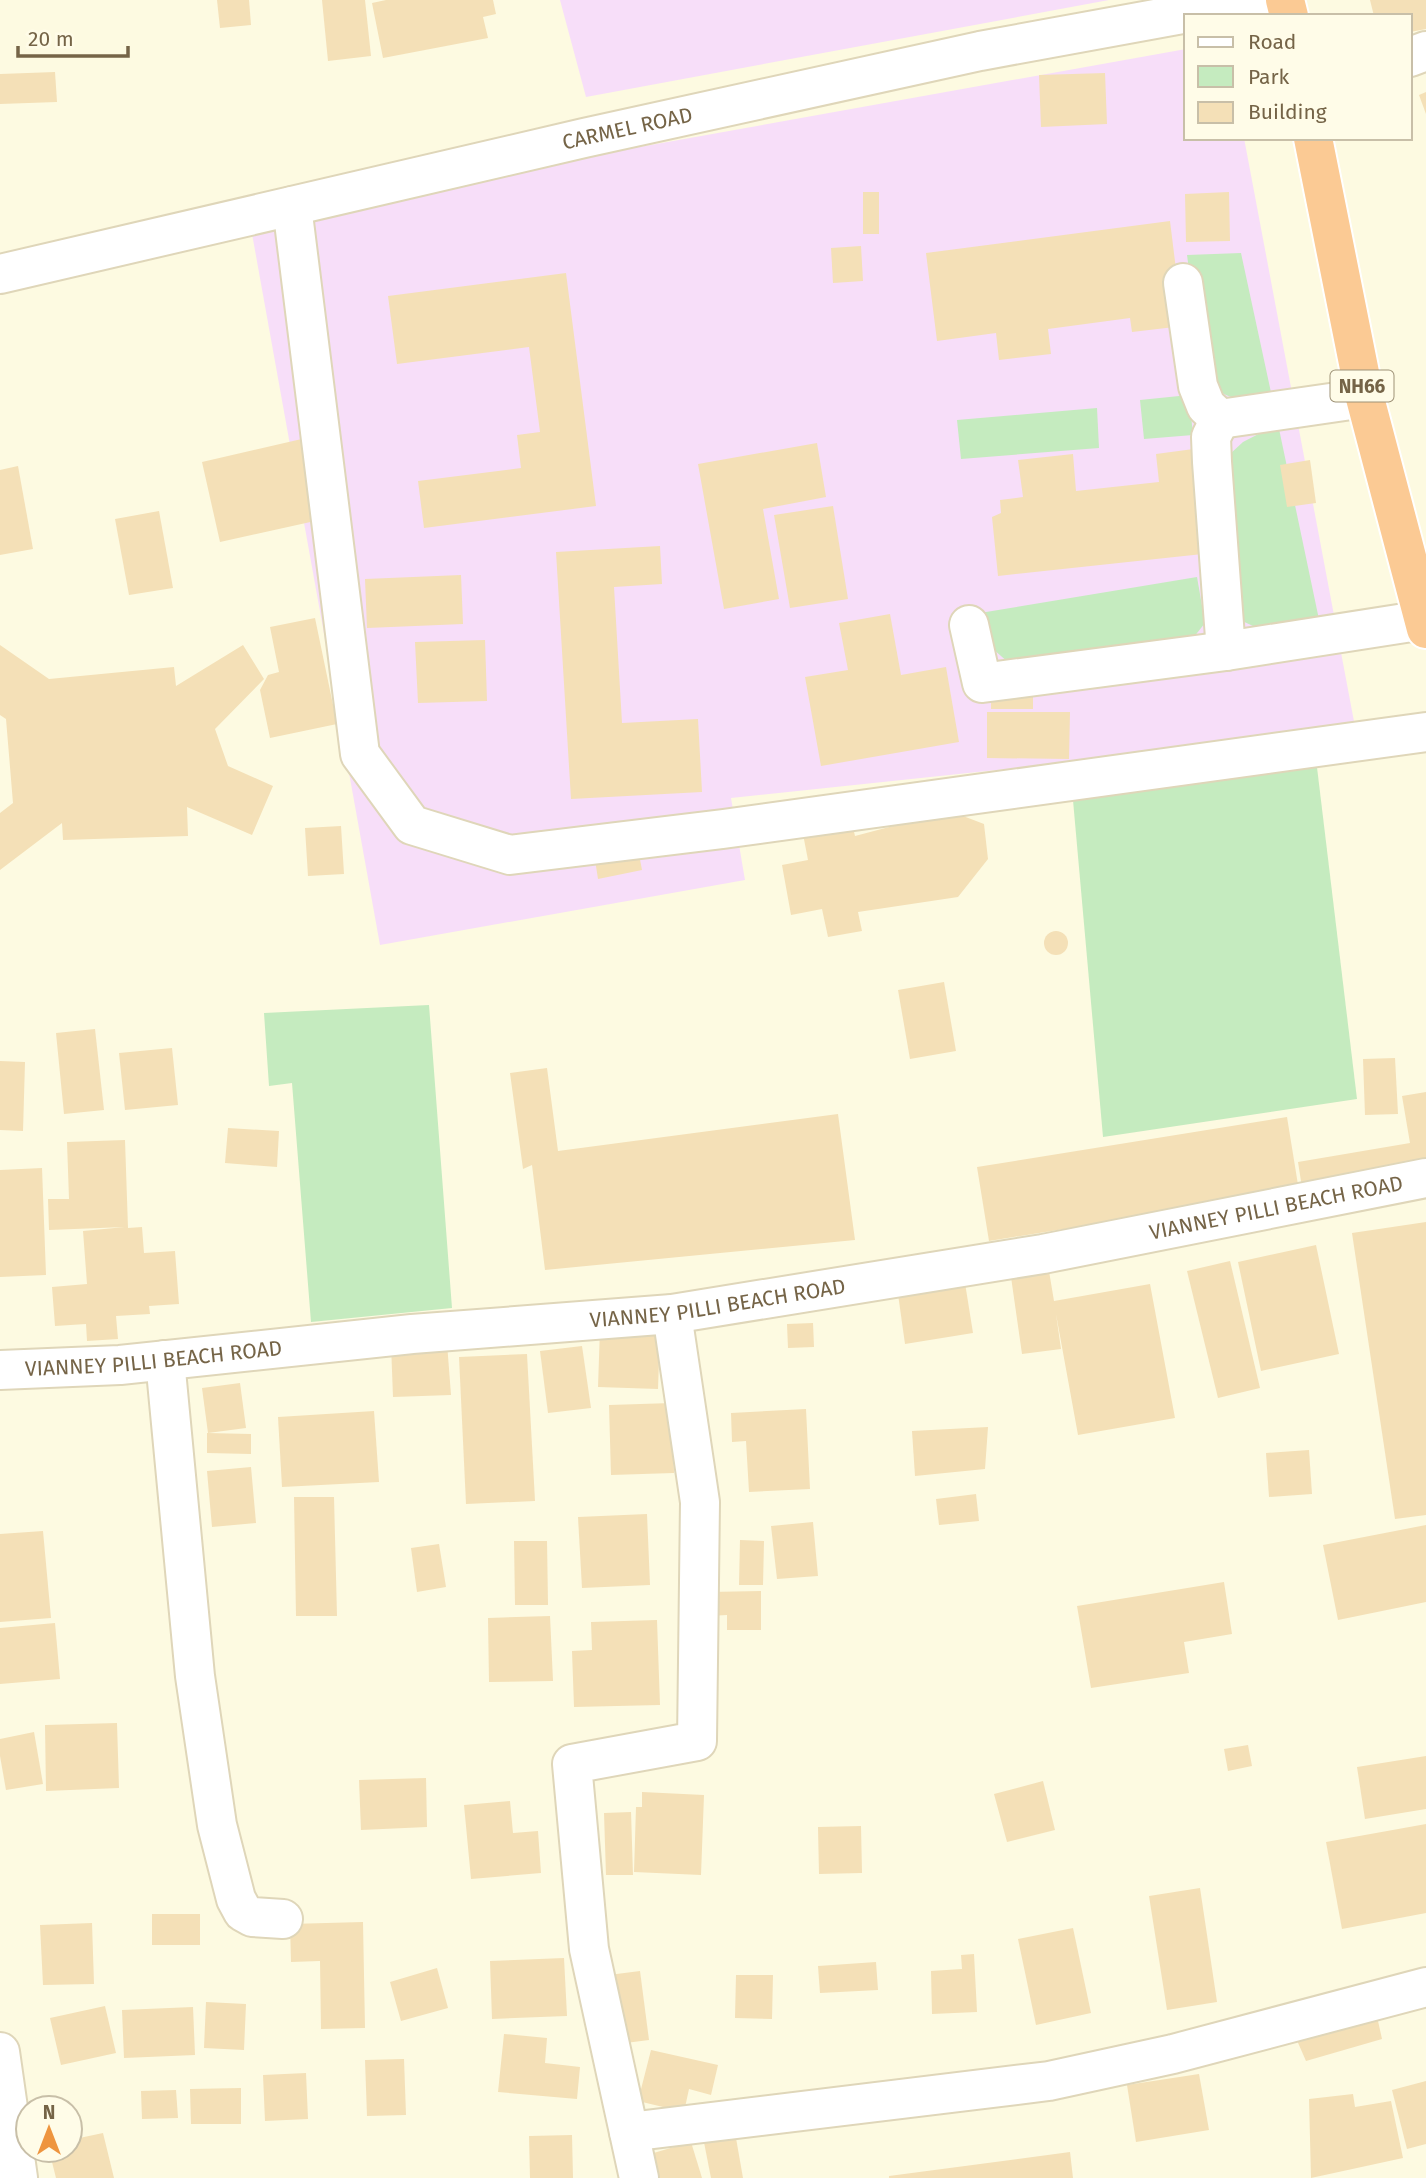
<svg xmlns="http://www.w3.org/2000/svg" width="1426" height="2178" viewBox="0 0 1426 2178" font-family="'Fira Sans',sans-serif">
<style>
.education{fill:#f7def9}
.green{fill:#c5ebbf}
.building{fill:#f4e0b7}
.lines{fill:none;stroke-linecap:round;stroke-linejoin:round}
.minor-casing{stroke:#dfd6b9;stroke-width:42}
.highway-casing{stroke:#fff;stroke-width:42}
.minor{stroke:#fff;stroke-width:38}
.highway{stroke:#fbca94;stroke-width:38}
.labels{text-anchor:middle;stroke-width:7;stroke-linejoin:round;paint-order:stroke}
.shield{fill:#fffce8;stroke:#9e9277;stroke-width:2}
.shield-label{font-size:19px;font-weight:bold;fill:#756447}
.street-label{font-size:21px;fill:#756447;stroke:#fffce8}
</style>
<rect width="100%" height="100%" fill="#fdfae1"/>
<g class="education">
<path d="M560,0H1109L586,97Z"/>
<path d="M1186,49V138H1244L1356,732L731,798L745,880L380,945L249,217Z"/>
</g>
<g class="green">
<path d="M1241,253L1272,397C1257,398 1238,402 1224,394C1201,380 1191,283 1187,255Z"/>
<path d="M1189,395L1193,435L1144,439L1140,400Z"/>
<path d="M1097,408L1099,448L961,459L957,420Z"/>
<path d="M1278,424L1321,629L1253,626L1238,619L1230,454L1243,442Z"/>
<path d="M1197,577L1205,623L1186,647L1009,663L985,642L980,613Z"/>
<path d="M1316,759L1357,1099L1103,1137L1072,789Z"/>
<path d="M429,1005L452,1308L311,1322L292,1083L269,1086L264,1013Z"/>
</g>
<g class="building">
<path d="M217,0H249L251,25L220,28Z"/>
<path d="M322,0H365L371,56L328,61Z"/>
<path d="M386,0H493L496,14L483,17L488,38L383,58L372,3Z"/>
<path d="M1370,0H1426V29L1410,32V16H1374Z"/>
<path d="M55,72L57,102L0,104V74Z"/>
<path d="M1105,73L1107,124L1041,127L1039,75Z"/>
<path d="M1426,92V114L1419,95Z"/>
<rect x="863" y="192" width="16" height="42"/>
<path d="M1229,192L1230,241L1186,242L1185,194Z"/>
<path d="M1170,221L1183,326L1132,332L1130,318L1048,329L1051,354L999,360L996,333L937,341L926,253Z"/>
<path d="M861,246L863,281L833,283L831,248Z"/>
<path d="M566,273L596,506L424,528L418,481L521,468L517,435L540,432L529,347L397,364L388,296Z"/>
<path d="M306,438L324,519L220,542L202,462Z"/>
<path d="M817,443L826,497L763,509L779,599L724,609L698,464Z"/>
<path d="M1201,448L1212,553L998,576L992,517L1001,513L1000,500L1023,497L1018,460L1073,454L1076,491L1159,482L1156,454Z"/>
<path d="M1310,460L1316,503L1287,507L1280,465Z"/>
<path d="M18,466L33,549L0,555V470Z"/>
<path d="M833,506L848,599L790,608L774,515Z"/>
<path d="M159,511L173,588L129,595L115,519Z"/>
<path d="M660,546L662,584L614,587L622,723L698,719L702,792L571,799L556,552Z"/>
<path d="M461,575L463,624L367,628L365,579Z"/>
<path d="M890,614L901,675L946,667L959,742L821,766L805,677L848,670L839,623Z"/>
<path d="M315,618L337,724L270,738L260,690L268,675L279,672L270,627Z"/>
<path d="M485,640L487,701L418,703L415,642Z"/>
<path d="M0,645L49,679L174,667L176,686L243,645L264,679L215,729L228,766L273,786L252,835L187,807L188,836L63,840L62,823L0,870V813L13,803L6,719L0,715Z"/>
<rect x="991" y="688" width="42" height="21"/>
<path d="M987,712H1070L1069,759L987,758Z"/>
<path d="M950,811L984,824L988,859L958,897L858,912L862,931L828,937L822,909L791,915L782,865L808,860L802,829L851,819L855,836Z"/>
<path d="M341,826L344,874L308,876L305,828Z"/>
<path d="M637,844L642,870L598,879L594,853Z"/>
<circle cx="1056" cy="943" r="12"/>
<path d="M944,982L956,1051L910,1059L898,990Z"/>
<path d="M95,1029L104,1110L64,1114L56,1033Z"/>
<path d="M172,1048L178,1105L125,1110L119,1053Z"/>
<path d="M1395,1058L1398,1114L1365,1115L1363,1059Z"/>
<path d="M0,1061L25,1062L23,1131L0,1130Z"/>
<path d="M547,1068L558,1151L838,1114L855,1240L545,1270L532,1165L523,1169L510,1073Z"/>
<path d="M1426,1092V1174L1303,1194L1298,1162L1410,1143L1402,1096Z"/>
<path d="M1287,1117L1299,1191L989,1241L977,1167Z"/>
<path d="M228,1128L279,1131L277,1167L225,1163Z"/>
<path d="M125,1140L128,1228L142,1227L144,1253L175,1251L179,1304L149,1306L150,1314L116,1316L118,1339L87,1341L86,1324L55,1326L52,1287L87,1284L83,1231L125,1227L49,1230L48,1199H69L67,1142Z"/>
<path d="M42,1168L46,1275L0,1277V1170Z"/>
<path d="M1426,1222V1515L1395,1519L1352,1233Z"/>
<path d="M1316,1245L1339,1354L1261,1371L1238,1262Z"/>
<path d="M1230,1261L1260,1388L1218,1398L1187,1271Z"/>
<path d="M1049,1271L1054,1301L1150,1284L1175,1418L1078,1435L1056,1314L1061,1349L1022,1354L1011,1277Z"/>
<path d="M965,1283L973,1333L905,1344L898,1294Z"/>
<path d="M813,1323L814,1347L788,1348L787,1324Z"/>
<path d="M600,1329L660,1331L658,1389L598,1387Z"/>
<path d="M447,1343L451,1395L393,1397L391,1344Z"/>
<path d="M582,1346L591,1408L548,1413L540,1351Z"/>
<path d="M527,1354L535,1501L466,1504L459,1357Z"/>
<path d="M240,1383L246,1428L208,1433L202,1388Z"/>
<path d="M672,1403L674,1473L611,1475L609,1405Z"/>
<path d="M806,1409L810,1489L749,1492L746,1441L732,1442L731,1413Z"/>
<path d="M374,1411L379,1482L282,1487L278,1417Z"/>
<path d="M988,1427L985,1469L915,1476L912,1431Z"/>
<path d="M207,1433L251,1434V1454L207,1453Z"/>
<path d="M1309,1450L1312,1494L1269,1497L1266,1453Z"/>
<path d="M251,1467L256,1523L212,1527L207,1471Z"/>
<path d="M976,1494L979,1521L939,1525L936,1499Z"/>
<path d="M294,1497H334L337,1616H296Z"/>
<path d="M647,1514L650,1585L582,1588L578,1517Z"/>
<path d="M813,1522L818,1576L777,1579L771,1526Z"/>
<path d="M1426,1525V1602L1338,1620L1323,1545Z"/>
<path d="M43,1531L51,1618L0,1622V1534Z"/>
<path d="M740,1540L764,1541L763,1585H739Z"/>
<path d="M514,1541H547L548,1605H515Z"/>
<path d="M439,1544L446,1587L417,1592L411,1548Z"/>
<path d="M1224,1582L1232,1634L1184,1642L1189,1673L1091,1688L1077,1606Z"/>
<path d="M761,1591V1630H727V1615L709,1616V1592Z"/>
<path d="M550,1616L553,1681L489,1682L488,1618Z"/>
<path d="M657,1620L660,1705L574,1707L572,1651L592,1650L591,1622Z"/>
<path d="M55,1623L60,1679L0,1684V1628Z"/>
<path d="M117,1723L119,1788L46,1791L45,1725Z"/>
<path d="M34,1732L43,1784L6,1790L0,1756V1739Z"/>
<path d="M1248,1745L1252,1766L1228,1771L1224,1749Z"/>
<path d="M1426,1756V1809L1365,1819L1357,1767Z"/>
<path d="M426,1778L427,1827L361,1830L359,1780Z"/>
<path d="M1043,1781L1055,1830L1007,1842L994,1794Z"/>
<path d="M642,1792L704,1795L701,1875L634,1872L636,1807H642Z"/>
<path d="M510,1801L513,1833L538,1831L541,1873L471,1879L464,1805Z"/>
<path d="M631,1812L633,1875H606L604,1813Z"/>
<path d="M1426,1824V1913L1342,1929L1326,1842Z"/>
<path d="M861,1826L862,1873L819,1874L818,1827Z"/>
<path d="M1200,1888L1217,2002L1167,2010L1149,1896Z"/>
<rect x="152" y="1914" width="48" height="31"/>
<path d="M363,1922L365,2028L321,2029L320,1961L291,1962L290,1924Z"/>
<path d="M92,1923L94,1984L43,1985L40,1925Z"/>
<path d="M1073,1928L1091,2013L1036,2025L1018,1939Z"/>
<path d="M974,1954L977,2012L932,2014L931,1971L962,1969L961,1955Z"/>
<path d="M564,1958L567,2016L492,2019L490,1961Z"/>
<path d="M876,1962L878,1990L820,1993L818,1966Z"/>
<path d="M437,1968L448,2008L401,2021L390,1982Z"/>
<path d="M640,1971L649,2040L610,2045L601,1976Z"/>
<path d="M736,1975H773L772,2019L735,2018Z"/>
<path d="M206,2002L246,2004L244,2050L204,2048Z"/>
<path d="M105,2006L116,2053L61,2065L50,2018Z"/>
<path d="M193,2007L195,2055L124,2058L122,2010Z"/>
<path d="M1376,2012L1382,2039L1306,2061L1292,2029Z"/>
<path d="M504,2034L547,2038L545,2063L580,2067L577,2099L498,2092Z"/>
<path d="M651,2050L718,2065L711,2095L689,2089L684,2112L638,2101Z"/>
<path d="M404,2059L406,2115L367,2116L365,2060Z"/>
<path d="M306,2073L308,2119L265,2121L263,2075Z"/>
<path d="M1199,2074L1209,2130L1136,2142L1127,2085Z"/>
<path d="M1426,2081V2144L1407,2149L1392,2090Z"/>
<path d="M241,2088V2124H191L190,2089Z"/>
<path d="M176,2090L178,2118L142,2119L141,2091Z"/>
<path d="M1353,2094L1355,2107L1391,2101L1403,2158L1311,2178L1309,2099Z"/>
<path d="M733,2121L743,2178H711L701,2127Z"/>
<path d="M103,2133L114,2178H56L49,2150H70V2140Z"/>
<path d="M572,2135L573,2178H530L529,2136Z"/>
<path d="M691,2142L702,2178H647L640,2157Z"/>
<path d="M1070,2152L1073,2178H889V2176Z"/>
</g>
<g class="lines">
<defs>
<g id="minor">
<path d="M1410,57L1426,51"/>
<path d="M292,206L360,754L412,825L510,855L723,829L1426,732"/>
<path id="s1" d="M0,274L584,138L980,51L1259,0"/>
<path d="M1183,283L1198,386L1206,406L1220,419"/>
<path d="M1220,419L1211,437L1212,462L1226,651"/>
<path d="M1220,419L1365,398"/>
<path d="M969,625L982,683L1226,651L1424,620"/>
<path d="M165,1360L195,1676L217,1825L236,1899L243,1912L252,1917L283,1919"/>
<path id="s2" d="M0,1370L120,1365L412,1334L672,1314L1043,1254L1426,1178"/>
<path d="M0,2052L18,2178"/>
<path d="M629,2132L1049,2081L1173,2054L1426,1987"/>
<path d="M639,2178L589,1949L572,1764L697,1741L700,1502L672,1314"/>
</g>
<g id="highway">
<path d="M1285,0L1289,16"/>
<path d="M1313,138L1365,398L1426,629"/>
</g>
</defs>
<use href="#minor" class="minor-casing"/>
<use href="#highway" class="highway-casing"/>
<use href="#minor" class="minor"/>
<use href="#highway" class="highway"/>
</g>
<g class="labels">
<rect class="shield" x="1330.5" y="370.5" width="63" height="31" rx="5"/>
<g class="shield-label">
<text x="1362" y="393">NH66</text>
</g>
<g class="street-label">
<text dy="7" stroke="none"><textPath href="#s1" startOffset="644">CARMEL ROAD</textPath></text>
<text dy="7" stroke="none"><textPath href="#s2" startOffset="1288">VIANNEY PILLI BEACH ROAD</textPath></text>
<text dy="7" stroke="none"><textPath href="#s2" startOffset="721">VIANNEY PILLI BEACH ROAD</textPath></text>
<text dy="7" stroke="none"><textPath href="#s2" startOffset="154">VIANNEY PILLI BEACH ROAD</textPath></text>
</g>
</g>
<rect x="1184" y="14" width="228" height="126" fill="#fffce8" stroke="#c8bfa8" stroke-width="2"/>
<rect x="1198" y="37" width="35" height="10" fill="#ffffff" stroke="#c8bfa8" stroke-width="2"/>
<text x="1248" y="49" font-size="21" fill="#756447">Road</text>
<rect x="1198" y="66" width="35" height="21" fill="#c5ebbf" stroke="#c8bfa8" stroke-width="2"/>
<text x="1248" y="84" font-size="21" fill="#756447">Park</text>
<rect x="1198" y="102" width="35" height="21" fill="#f4e0b7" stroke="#c8bfa8" stroke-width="2"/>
<text x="1248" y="119" font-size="21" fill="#756447">Building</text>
<g transform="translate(49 2129)"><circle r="33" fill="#fffce8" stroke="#c8bfa8" stroke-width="2"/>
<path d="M0-5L12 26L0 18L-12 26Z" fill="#ee953f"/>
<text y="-10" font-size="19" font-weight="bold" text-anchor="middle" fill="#756447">N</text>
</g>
<path d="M18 46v10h110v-10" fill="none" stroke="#756447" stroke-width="3.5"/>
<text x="28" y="46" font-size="21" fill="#756447" stroke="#fffce8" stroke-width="5" paint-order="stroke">20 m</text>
</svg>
